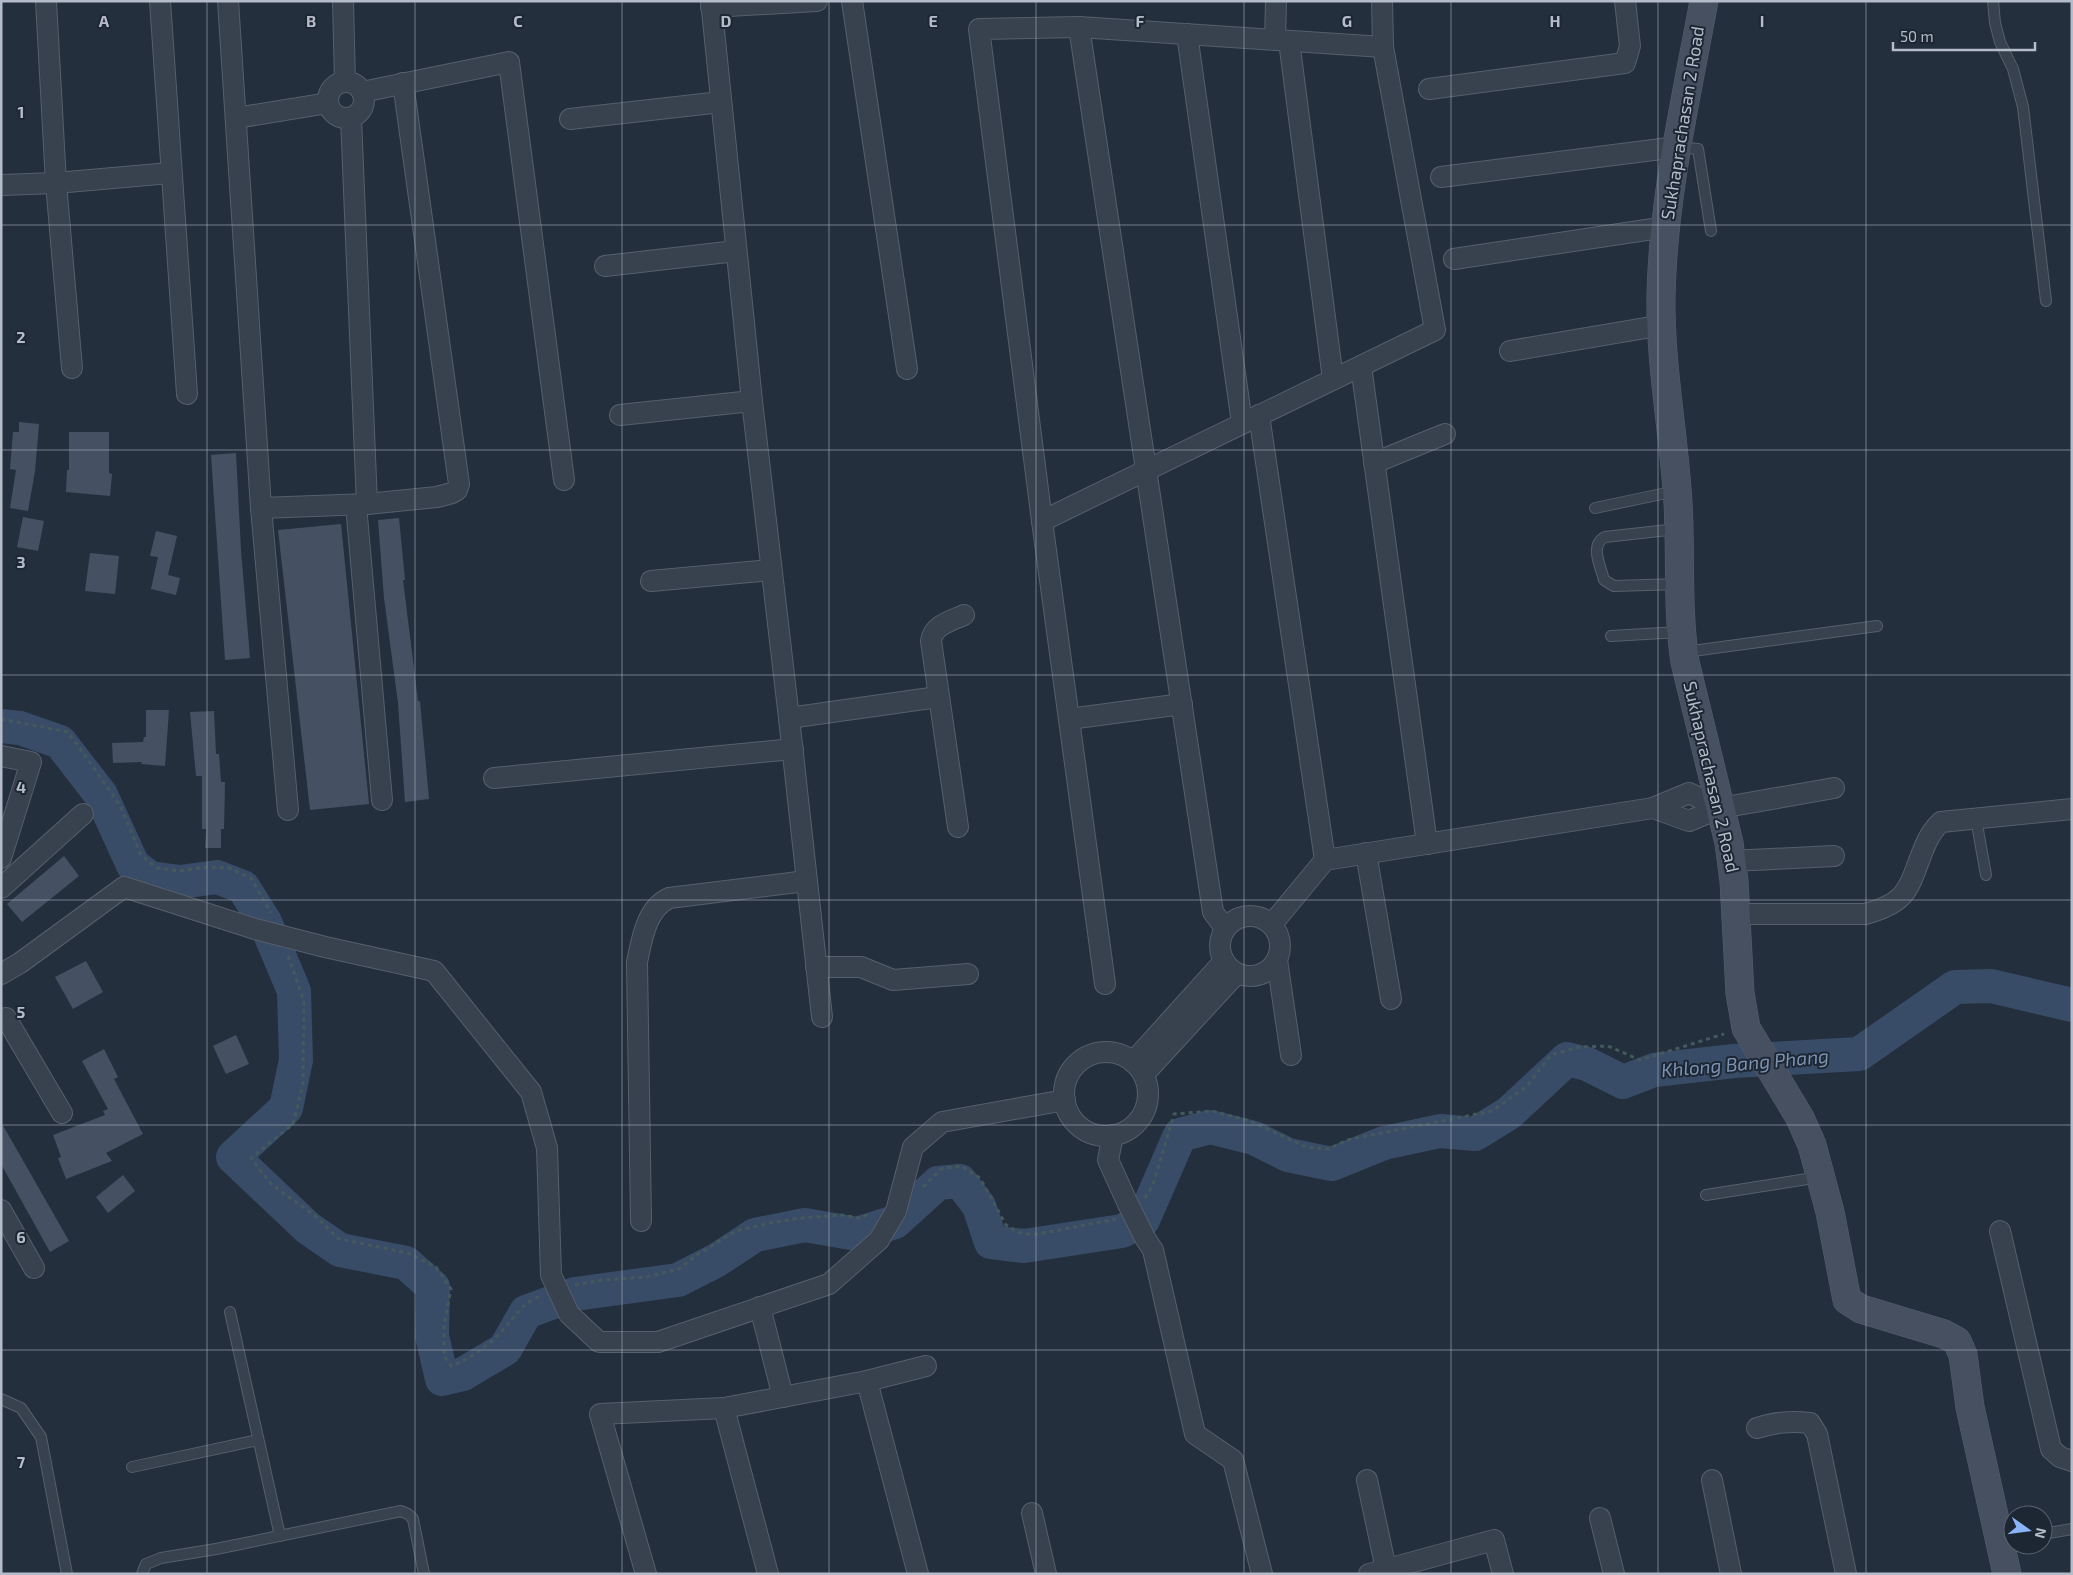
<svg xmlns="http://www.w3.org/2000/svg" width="2073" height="1575" viewBox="0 0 2073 1575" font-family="'Exo 2',sans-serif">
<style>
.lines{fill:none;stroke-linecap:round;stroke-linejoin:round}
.river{stroke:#394c67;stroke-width:34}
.building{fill:#455162}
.lane-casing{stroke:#565f6c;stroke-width:12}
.street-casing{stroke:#565f6c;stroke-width:22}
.secondary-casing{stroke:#565f6c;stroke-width:29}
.path{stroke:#44595c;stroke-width:3;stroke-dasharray:4 4;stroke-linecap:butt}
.lane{stroke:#38414e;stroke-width:10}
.street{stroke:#38414e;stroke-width:20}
.secondary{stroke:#465061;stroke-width:28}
.street-bridge-casing{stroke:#565f6c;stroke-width:22;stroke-linecap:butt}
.street-bridge{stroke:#38414e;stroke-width:20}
.grid{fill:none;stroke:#b4bcc9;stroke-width:1;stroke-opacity:0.55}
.labels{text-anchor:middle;stroke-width:4;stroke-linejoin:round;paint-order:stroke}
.street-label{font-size:18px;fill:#b4bcc9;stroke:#1d2633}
.water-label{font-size:19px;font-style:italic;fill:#7c92b1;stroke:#1d2633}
.grid-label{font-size:16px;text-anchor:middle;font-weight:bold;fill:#b4bcc9;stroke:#1d2633;stroke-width:4;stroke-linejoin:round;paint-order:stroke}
</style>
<rect width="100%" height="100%" fill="#242f3e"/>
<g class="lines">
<path class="river" d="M1,726L20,728L60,742L101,795L133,865L150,878L180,882L217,877L243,887L265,922L294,991L296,1060L286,1108L233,1157L308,1228L340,1250L406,1263L433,1287L432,1336L442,1379L463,1374L505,1349L526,1312L575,1294L678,1280L717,1260L755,1235L805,1225L857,1234L895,1222L938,1183L960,1181L979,1206L991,1242L1024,1246L1122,1231L1143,1220L1180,1135L1210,1127L1254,1138L1288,1155L1332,1164L1384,1143L1440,1131L1475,1134L1509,1113L1567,1059L1587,1064L1623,1082L1654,1070L1734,1061L1859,1054L1955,987L1991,986L2072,1005"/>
</g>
<g class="building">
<path d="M19,422L39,424L35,471L28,511L10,508L16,470L10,469L13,432H19Z"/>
<path d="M69,432H109V473L112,474L110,496L66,492L67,470H69Z"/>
<path d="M236,453L241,550L250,658L225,660L211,455Z"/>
<path d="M23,517L44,521L38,551L17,547Z"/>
<path d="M399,518L405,580H403L418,701H420L429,799L405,802L398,703L384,598L378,520Z"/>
<path d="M341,524L369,804L310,810L278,530Z"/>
<path d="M156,531L177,536L168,575L180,578L176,595L151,589L158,557L150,556Z"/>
<path d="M90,553L119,556L115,594L85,591Z"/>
<path d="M146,710H169L165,766L141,764L142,762L113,763L112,743L143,742L144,737H146Z"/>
<path d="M214,711L216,754H219L221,782H225L224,829H221V848H205L206,829H202V776H196L190,712Z"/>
<path d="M64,856L79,876L22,922L7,904Z"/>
<path d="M86,961L103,992L73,1009L55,977Z"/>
<path d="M236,1035L249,1064L226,1074L213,1046Z"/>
<path d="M104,1049L118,1077L114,1079L143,1134L106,1153L112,1161L66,1179L58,1158L61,1157L53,1135L105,1115L103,1111L108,1109L82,1061Z"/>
<path d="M1,1122L69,1241L50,1252L1,1164Z"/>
<path d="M123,1175L135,1191L108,1213L96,1197Z"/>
</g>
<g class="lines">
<defs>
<g id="lane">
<path d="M1993,1L1995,23L2000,42L2013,69L2023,107L2046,301"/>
<path d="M1678,147L1698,149L1711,231"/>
<path d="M1595,508L1676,491"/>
<path d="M1677,529L1605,537C1589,545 1601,567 1604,580L1614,586L1679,584"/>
<path d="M1611,636L1680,632"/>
<path d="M1685,652L1877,626"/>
<path d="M1976,819L1986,875"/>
<path d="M1706,1195L1820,1177"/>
<path d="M230,1312L280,1536"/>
<path d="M1,1399L21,1408L41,1437L67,1574"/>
<path d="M132,1467L258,1440"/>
<path d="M2043,1534L2072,1529"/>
<path d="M142,1574L146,1564L161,1558L216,1549L401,1511L408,1514L413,1519L424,1574"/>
</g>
<g id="street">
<path d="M46,1L56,183L72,368"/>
<path d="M160,1L187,394"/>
<path d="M228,1L261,508L288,810"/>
<path d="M343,1L345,82"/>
<path d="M711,1L752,401L789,718L822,1017"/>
<path d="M852,1L907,369"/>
<path d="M711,7L817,1"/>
<path d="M1079,27L1213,912L1225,928"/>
<path d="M1187,34L1242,423"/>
<path d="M1275,40L1276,1"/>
<path d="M1289,41L1333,379"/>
<circle cx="346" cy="100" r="18"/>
<path d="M1429,89L1625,63L1630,46L1625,1"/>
<path d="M362,92L509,62L564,480"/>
<path d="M236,118L328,103"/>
<path d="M351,118L367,504"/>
<path d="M570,119L721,102"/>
<path d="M1441,177L1677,147"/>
<path d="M1,185L56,183L170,173"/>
<path d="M1454,259L1666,227"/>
<path d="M605,266L736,251"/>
<path d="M1510,351L1663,325"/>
<path d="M1361,366L1427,844"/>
<path d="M620,415L752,401"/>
<path d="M1259,415L1325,860"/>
<path d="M1374,463L1445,434"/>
<path d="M356,505L382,800"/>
<path d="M261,508L367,504L437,497L452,493L457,490L459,484L403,83"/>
<path d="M1042,521L1435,330L1383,47L1382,1"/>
<path d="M651,581L771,570"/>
<path d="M789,718L938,697"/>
<path d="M1069,719L1182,704"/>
<path d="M1,756L31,762L1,858"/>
<path d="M494,778L793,749"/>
<path d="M1653,808L1689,821L1720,808L1834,788"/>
<path d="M958,827L931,641C933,625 951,621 964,615"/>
<path d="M1366,853L1391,999"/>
<path d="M1731,861L1834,856"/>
<path d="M1,888L83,814"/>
<path d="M1735,914H1865C1910,902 1908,887 1924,848C1928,838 1933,829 1941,822L2072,809"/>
<circle cx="1250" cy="946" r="30"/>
<path d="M1272,924L1325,860L1653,808L1689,793L1720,808"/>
<path d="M1277,960L1291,1055"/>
<path d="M816,967H861L893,980L968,974"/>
<path d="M1,974L20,963L124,887L255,929L325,947L434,971L531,1092L547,1148L551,1275L569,1314L599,1342H658L829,1284L879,1240L896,1211L913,1147L942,1122L1065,1100"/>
<path d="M1105,984L1042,521L979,29L1079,27L1383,47"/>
<path d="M1,1020L6,1018L62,1113"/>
<circle cx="1106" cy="1094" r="42"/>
<path d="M1133,1062L1224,961"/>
<path d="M1144,1074L1237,973"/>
<path d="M1113,1135L1108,1160L1128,1204"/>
<path d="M1,1210L34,1268"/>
<path d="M641,1221L637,962C642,939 646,909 669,898L806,881"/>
<path d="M2000,1231L2051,1449L2060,1457L2072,1461"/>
<path d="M1145,1238L1153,1250L1195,1434L1233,1460L1262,1574"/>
<path d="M760,1307L783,1397"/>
<path d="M867,1381L926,1366"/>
<path d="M724,1408L768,1574"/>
<path d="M1757,1428C1776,1422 1790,1421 1810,1423L1817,1434L1846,1574"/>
<path d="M1367,1480L1387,1574"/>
<path d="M1712,1480L1731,1574"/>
<path d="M1032,1513L1046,1574"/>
<path d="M1600,1518L1614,1574"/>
<path d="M646,1574L600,1414L724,1408L867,1381L918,1574"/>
<path d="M1369,1574L1494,1540L1503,1574"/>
</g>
<path id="secondary" d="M1704,1C1686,99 1663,197 1661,296C1660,366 1674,434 1678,503C1681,556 1677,609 1685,662L1729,843L1734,881L1740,993L1746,1028L1800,1118L1812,1145L1830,1212L1847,1300L1861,1309L1944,1334L1957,1341L1963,1355L1970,1407L2007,1574"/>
</defs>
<use href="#lane" class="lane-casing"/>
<use href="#street" class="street-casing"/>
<use href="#secondary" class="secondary-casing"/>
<g class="path">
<path d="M1,719L68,732L120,805L141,855L157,868L179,871L206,867L229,868L251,878L271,913"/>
<path d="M288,956L304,1001L303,1084L293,1124L251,1158L271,1184L314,1215L339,1239L408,1253L436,1267L451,1289L444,1325V1356L451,1366C470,1359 489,1345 503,1330C516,1316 521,1303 541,1296"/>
<path d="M923,1187L941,1169L961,1166L980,1178L1006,1225L1017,1232L1032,1235L1116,1219"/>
<path d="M1145,1198L1153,1185L1174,1114L1212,1111L1250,1121L1306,1147L1329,1149L1347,1140L1492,1111L1527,1086L1551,1055L1579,1047L1608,1046L1640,1060L1724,1034"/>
<path d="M575,1285L603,1280L646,1277L679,1269L698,1254L736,1231L765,1224L800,1218L841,1215L860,1218L871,1213"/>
</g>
<use href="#lane" class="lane"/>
<use href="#street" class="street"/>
<use href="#secondary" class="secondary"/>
<defs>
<path id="street-bridge" d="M1128,1204L1145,1238"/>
</defs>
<use href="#street-bridge" class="street-bridge-casing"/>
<use href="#street-bridge" class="street-bridge"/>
</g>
<path class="grid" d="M207,1V1574M415,1V1574M622,1V1574M829,1V1574M1036,1V1574M1244,1V1574M1451,1V1574M1658,1V1574M1866,1V1574M1,225H2072M1,450H2072M1,675H2072M1,900H2072M1,1125H2072M1,1350H2072"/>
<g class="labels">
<g class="street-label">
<text transform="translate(1683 123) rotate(-81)" y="6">Sukhaprachasan 2 Road</text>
<text transform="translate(1711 777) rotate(77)" y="6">Sukhaprachasan 2 Road</text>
</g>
<g class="water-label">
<text transform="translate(1745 1063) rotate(-5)" y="7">Khlong Bang Phang</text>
</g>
</g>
<g class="grid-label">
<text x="104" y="27">A</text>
<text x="311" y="27">B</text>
<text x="518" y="27">C</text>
<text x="726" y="27">D</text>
<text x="933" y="27">E</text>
<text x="1140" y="27">F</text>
<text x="1347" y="27">G</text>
<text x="1555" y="27">H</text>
<text x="1762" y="27">I</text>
<text x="21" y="118">1</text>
<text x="21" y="343">2</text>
<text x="21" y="568">3</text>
<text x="21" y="793">4</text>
<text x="21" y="1018">5</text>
<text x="21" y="1243">6</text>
<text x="21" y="1468">7</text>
</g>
<rect width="2073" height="1575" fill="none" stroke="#b4bcc9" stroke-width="5"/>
<g transform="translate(2028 1530) rotate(104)"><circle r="24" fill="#1d2633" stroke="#59626f"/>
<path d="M0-4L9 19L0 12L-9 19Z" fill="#8ab4f8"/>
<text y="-8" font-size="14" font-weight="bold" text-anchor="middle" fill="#b4bcc9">N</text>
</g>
<path d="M1893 42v8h142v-8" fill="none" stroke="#b4bcc9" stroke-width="2.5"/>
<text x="1900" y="42" font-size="15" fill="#b4bcc9" stroke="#1d2633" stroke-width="4" paint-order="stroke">50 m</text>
</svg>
